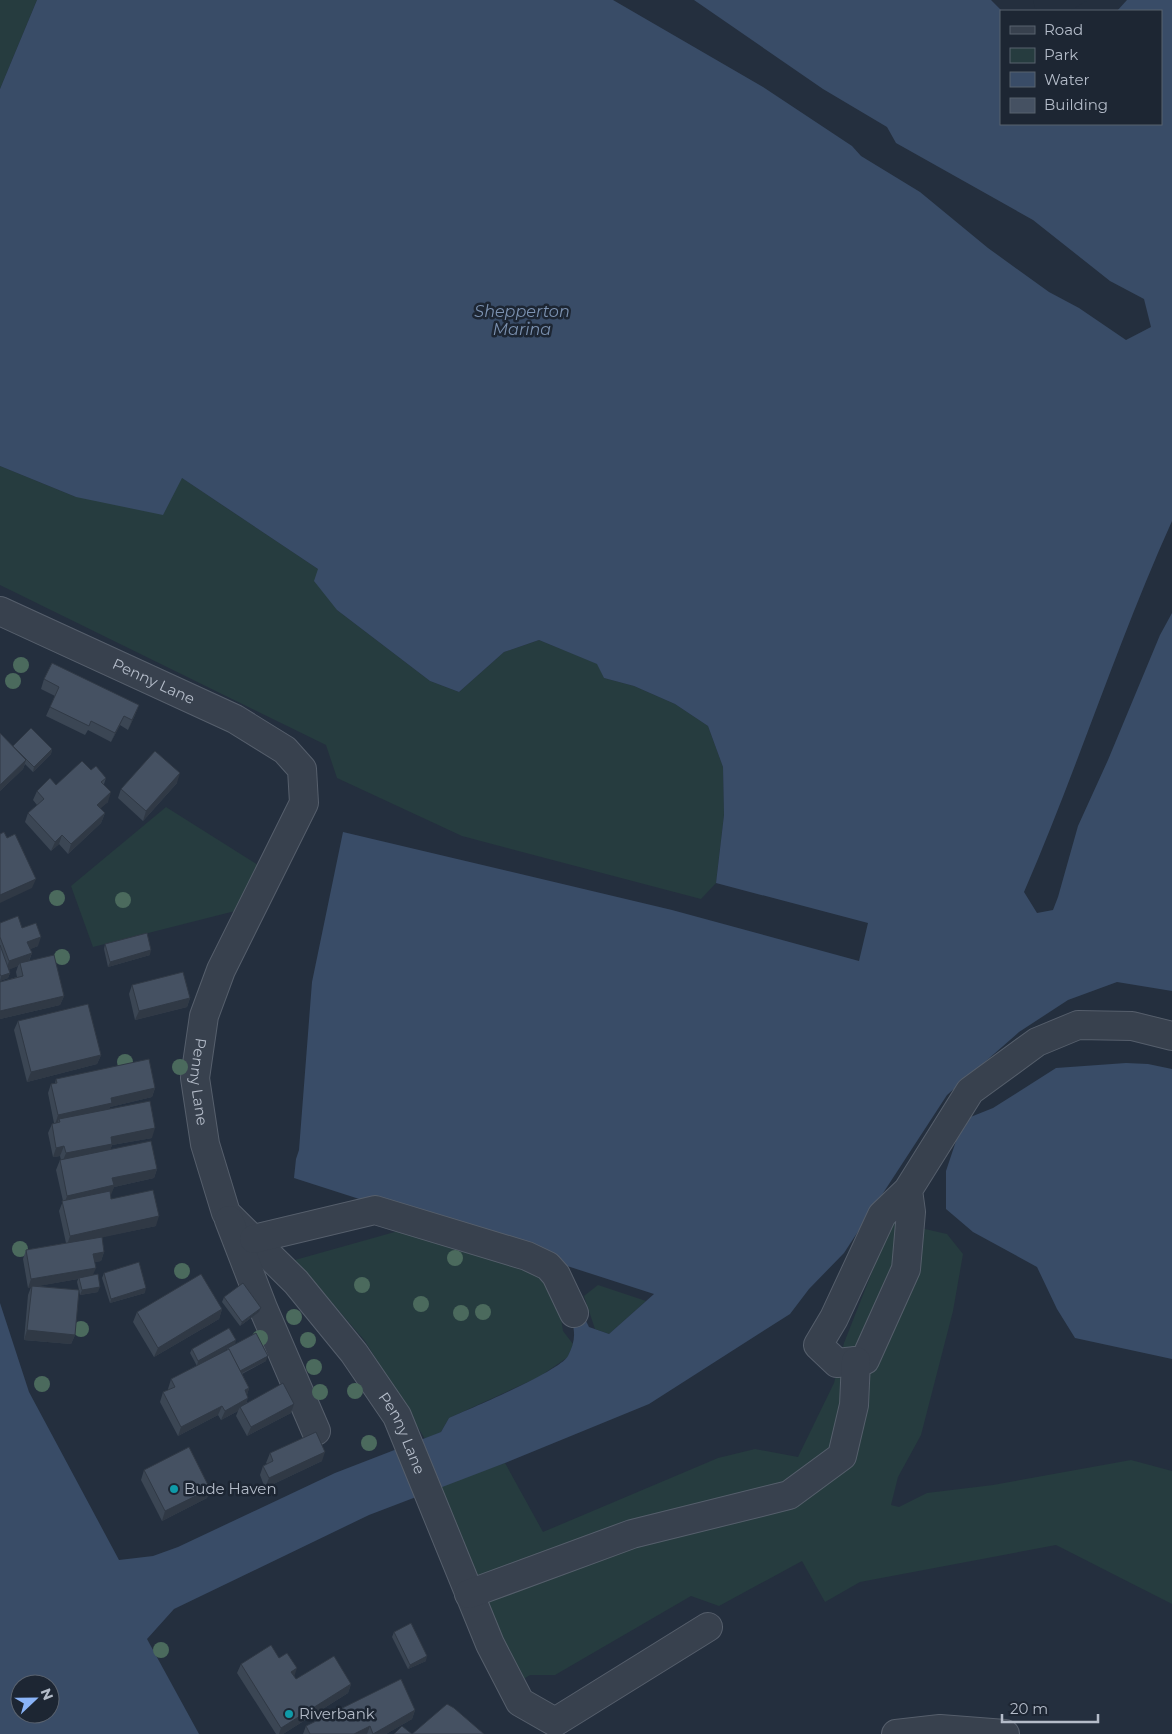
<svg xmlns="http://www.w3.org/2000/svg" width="1172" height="1734" viewBox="0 0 1172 1734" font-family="Montserrat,sans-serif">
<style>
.green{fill:#263c3f}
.water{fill:#394c67;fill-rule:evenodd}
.pier{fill:#242f3e}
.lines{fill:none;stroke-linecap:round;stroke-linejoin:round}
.minor-casing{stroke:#565f6c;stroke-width:30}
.minor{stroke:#38414e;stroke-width:28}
.tree{fill:#4b6a5d}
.wall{fill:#3b4654;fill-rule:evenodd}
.shaded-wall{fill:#303945}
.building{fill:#455162;stroke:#303945}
.culture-dot{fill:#0f9aa8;stroke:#1d2633;stroke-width:2}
.labels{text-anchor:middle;stroke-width:5;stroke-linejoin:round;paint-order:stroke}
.street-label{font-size:15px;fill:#b4bcc9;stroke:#1d2633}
.poi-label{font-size:15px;fill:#b4bcc9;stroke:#1d2633;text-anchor:start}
.water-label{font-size:16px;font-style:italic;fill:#7c92b1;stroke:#1d2633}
</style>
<rect width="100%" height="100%" fill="#242f3e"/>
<g class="green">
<path d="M0,0H37L0,89Z"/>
<path d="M0,466L76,497L182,478L318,569L337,610L430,681L459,692L504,652L539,640L598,664L604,678L634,686L675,704L708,726L723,767L724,815L716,883L701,899L462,836L337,778L326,745L0,585Z"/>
<path d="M166,807L258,865L239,910L93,947L71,886Z"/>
<path d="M894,1222L947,1234L963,1254L953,1311L921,1435L898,1477L891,1505L899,1507L927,1493L993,1485L1131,1460L1172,1471V1604L1056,1545L860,1582L825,1602L802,1561L719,1606L691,1596L555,1675H530L520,1681L441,1486L505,1463L543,1532L718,1458L755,1449L798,1457L834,1383L844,1343L885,1239Z"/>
<path d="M416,1226L543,1270L558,1299L563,1331L573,1344L568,1357L539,1377L449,1418L441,1432L425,1439L365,1341L295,1260Z"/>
<path d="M598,1285L646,1301L609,1334L595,1329L584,1296Z"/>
</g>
<g class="water">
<path d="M37,0H613L763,87L852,146L861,156L920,192L988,248L1049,292L1079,308L1126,340L1151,327L1144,299L1110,281L1033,220L896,143L887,127L823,89L694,0H1031L1033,10L1037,11H1001V124H1161V11H1072L1093,0H1172V521C1117,643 1077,770 1024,892L1037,913L1053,910L1058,897L1078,826L1108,760L1160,635L1172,613V991L1117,982L1068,1000L1019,1032L947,1095L844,1253L809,1289L790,1314L649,1404L505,1463L369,1515L174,1609L147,1639L199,1734H0V1303L29,1392L119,1560L153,1556L178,1547L335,1473L441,1432L449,1418C470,1409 560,1371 568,1356C574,1344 576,1335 572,1322L585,1319L589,1327L609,1334L654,1294L294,1178L296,1159L299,1150L312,982L343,832L672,910L859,961L868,923L716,883L724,815L723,767L708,726L675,704L634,686L604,678L597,664L539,640L504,652L459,692L430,681L337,610L314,581L318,569L182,478L163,515L76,497L0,466V89ZM20,1684H50V1714H20Z"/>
<path d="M1126,1063L1148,1064L1172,1069V1359L1075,1338L1057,1309L1037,1267L973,1232L946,1209V1171L963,1120L993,1108L1056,1068Z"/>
</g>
<g class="pier">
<path d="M991,0H1033L1035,8L1040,11H1002Z"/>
<path d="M1088,0H1127L1117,11H1070Z"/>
</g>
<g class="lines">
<defs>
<g id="minor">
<path id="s1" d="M0,611L235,719L285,750L302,769L304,803L221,970L204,1016L195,1078L205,1144L226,1213L296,1282L354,1353L397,1416L490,1644L520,1702L555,1722L708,1627"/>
<path d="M908,1190L911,1212L906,1269L865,1360L837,1363L818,1345L834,1318L882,1215L908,1190L970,1091L1037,1042L1078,1025L1132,1026L1172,1036"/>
<path d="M229,1220L263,1308L316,1431"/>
<path d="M254,1239L375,1210L527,1256L548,1266L556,1275L574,1313"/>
<path d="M469,1594L632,1534L789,1495L842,1456L854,1405L856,1361"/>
<path d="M896,1734L940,1729L1005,1734"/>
</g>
</defs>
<use href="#minor" class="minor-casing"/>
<use href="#minor" class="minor"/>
</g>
<g class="tree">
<circle cx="21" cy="665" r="8"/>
<circle cx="13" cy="681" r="8"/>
<circle cx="57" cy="898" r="8"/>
<circle cx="123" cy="900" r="8"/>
<circle cx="62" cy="957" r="8"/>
<circle cx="125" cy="1062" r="8"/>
<circle cx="180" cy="1067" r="8"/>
<circle cx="20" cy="1249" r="8"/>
<circle cx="455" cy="1258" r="8"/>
<circle cx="182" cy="1271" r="8"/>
<circle cx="362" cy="1285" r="8"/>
<circle cx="421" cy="1304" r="8"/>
<circle cx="483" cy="1312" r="8"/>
<circle cx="461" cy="1313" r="8"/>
<circle cx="294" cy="1317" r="8"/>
<circle cx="81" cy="1329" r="8"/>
<circle cx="260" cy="1338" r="8"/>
<circle cx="308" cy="1340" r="8"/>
<circle cx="314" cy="1367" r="8"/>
<circle cx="42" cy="1384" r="8"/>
<circle cx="355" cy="1391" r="8"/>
<circle cx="320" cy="1392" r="8"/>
<circle cx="369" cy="1443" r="8"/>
<circle cx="161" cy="1650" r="8"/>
</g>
<g class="wall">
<path d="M44,679L139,705L135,715L128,730L120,725L111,742L88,730L85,735L46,716L55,696L41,689Z"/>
<path d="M0,733L13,747V746L52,749L51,754L33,772L25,764L23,769L0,791Z"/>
<path d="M91,770L106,778L104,784L108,802L100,808L105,813L101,823L68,854L59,844L51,851L25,822L28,813L37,805L33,800L37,791L56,785Z"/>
<path d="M177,783L143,821L118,798L121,789Z"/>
<path d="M0,923L22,928L38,946L30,949L32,953L29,961L64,996L60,1005L0,1019V982L17,977L16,972L18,966L9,969L10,973L8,978L0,981Z"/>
<path d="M105,944L150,955L108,967L104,949Z"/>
<path d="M132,985L190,998L187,1007L135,1020L129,994Z"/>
<path d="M18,1021L101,1055L97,1064L27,1082L14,1030Z"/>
<path d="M56,1079L155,1088L152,1097L110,1107L109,1109L152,1138L112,1145L110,1150L157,1169L154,1178L114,1187L110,1195L111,1199L156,1226L102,1237L104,1252L101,1261L94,1262L93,1275L98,1292L80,1295L79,1290L75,1335L71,1344L24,1340L28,1295L31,1287L28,1288L23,1259L26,1250L66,1243L59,1211L63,1201L56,1170L60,1160H61L60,1156L53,1157L48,1133L52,1124L54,1123L48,1093L51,1084L55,1083ZM78,1279L77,1282L79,1290L37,1286Z"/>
<path d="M104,1273L145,1293L110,1303L102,1278Z"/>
<path d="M224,1297L261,1308L259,1312L240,1326L222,1302Z"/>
<path d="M222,1309L219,1319L154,1357L133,1322L137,1312Z"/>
<path d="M235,1344L266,1361L242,1374L249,1388L247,1395V1403L291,1413L247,1436L236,1416L238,1411L221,1420L218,1415L178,1436L160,1402L163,1392L168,1390V1389L171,1379L227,1350V1349L197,1366L190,1353L192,1349Z"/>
<path d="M270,1453L322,1461L265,1488L260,1475L263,1466L267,1464L266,1463Z"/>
<path d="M144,1470L210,1489L207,1498L162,1521L141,1480Z"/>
<path d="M394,1632L426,1661L408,1669L392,1637Z"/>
<path d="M279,1658L296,1679L351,1684L348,1693L283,1734H276L237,1673L241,1664Z"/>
<path d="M415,1710L412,1719L386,1734H303L306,1726Z"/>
</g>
<g class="shaded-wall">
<path d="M139,705L135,715L128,730L132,720Z"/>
<path d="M124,716L120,725L111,742L115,733Z"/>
<path d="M52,749L51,754L33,772L34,767Z"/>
<path d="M26,760L23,769L0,791V785Z"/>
<path d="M180,773L177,783L143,821L146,811Z"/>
<path d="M111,792L108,802L93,815L97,805Z"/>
<path d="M105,813L101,823L68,854L71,844Z"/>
<path d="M62,835L59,844L51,851L55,842Z"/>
<path d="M36,879L32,888L0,903V895Z"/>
<path d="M41,937L38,946L24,952L27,942Z"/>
<path d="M151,950L150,955L108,967L110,962Z"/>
<path d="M32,953L28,962L20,963L18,966L6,971L9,961Z"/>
<path d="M10,973L8,978L0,981L1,976Z"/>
<path d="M64,996L60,1005L0,1019V1011Z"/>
<path d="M190,998L187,1007L135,1020L139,1011Z"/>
<path d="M101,1055L97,1064L27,1082L31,1072Z"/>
<path d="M155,1088L152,1097L110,1107L108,1113L60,1122L59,1119L57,1124L55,1125L58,1115L111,1098Z"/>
<path d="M155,1128L152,1138L112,1145L109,1154L62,1163L66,1153L111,1137Z"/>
<path d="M64,1146L60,1156L53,1157L56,1148Z"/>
<path d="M157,1169L154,1178L114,1187L111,1195L64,1205L67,1196L112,1178Z"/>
<path d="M159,1216L156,1226L67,1245L70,1236Z"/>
<path d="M104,1252L101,1261L89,1263L93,1254Z"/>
<path d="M96,1268L92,1277L79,1278L78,1279L28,1288L31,1279Z"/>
<path d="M100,1287L98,1292L80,1295L82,1290Z"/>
<path d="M146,1288L145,1293L110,1303L111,1299Z"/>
<path d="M261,1308L259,1312L240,1326L242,1322Z"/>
<path d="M222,1309L219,1319L154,1357L158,1348Z"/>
<path d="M27,1330L75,1335L71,1344L24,1340Z"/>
<path d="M236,1340L235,1345L228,1348L227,1349L197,1366L198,1361Z"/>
<path d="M268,1356L266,1361L238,1375L240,1371Z"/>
<path d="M249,1388L246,1398L245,1390Z"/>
<path d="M248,1398L245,1408L240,1407L238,1411L221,1420L225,1411Z"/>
<path d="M294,1404L291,1413L247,1436L251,1427Z"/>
<path d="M222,1406L218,1415L178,1436L181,1427Z"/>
<path d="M325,1452L322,1461L265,1488L269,1478Z"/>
<path d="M210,1489L207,1498L162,1521L165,1511Z"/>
<path d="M427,1656L426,1661L408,1669L410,1665Z"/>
<path d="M297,1668L294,1677L291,1672Z"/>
<path d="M351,1684L348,1693L283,1734H279L281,1728Z"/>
<path d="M415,1710L412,1719L386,1734H373Z"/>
<path d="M370,1726L367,1734H354Z"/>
</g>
<g class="building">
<path d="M52,663L139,705L132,720L124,716L115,733L91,721L89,726L50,707L59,687L44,679Z"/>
<path d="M31,728L52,749L34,767L13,746Z"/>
<path d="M0,733L26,760L0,785Z"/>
<path d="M155,751L180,773L146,811L121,789Z"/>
<path d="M82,761L91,770L96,766L106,778L101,782L111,792L97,805L105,813L71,844L62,835L55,842L28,813L44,799L37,791L50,778L56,785Z"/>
<path d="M4,832L7,838L15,834L36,879L0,895V834Z"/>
<path d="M18,916L22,928L36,923L41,937L27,942L32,953L9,961L0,937V923Z"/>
<path d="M147,933L151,950L110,962L105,944Z"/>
<path d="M0,945L10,973L1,976L0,974Z"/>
<path d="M54,955L64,996L0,1011V982L23,976L20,963Z"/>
<path d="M183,972L190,998L139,1011L132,985Z"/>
<path d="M88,1004L101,1055L31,1072L18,1021Z"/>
<path d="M149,1059L155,1088L111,1098L112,1103L58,1115L51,1084L57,1083L56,1079Z"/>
<path d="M150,1101L155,1128L111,1137L112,1144L66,1153L64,1146L56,1148L52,1124L60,1122L59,1119Z"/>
<path d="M151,1141L157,1169L112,1178L114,1185L67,1196L60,1160Z"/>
<path d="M153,1190L159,1216L70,1236L62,1201L110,1191L111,1199Z"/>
<path d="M102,1237L104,1252L93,1254L96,1268L31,1279L26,1250Z"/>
<path d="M139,1262L146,1288L111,1299L104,1273Z"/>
<path d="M98,1274L100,1287L82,1290L79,1278Z"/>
<path d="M201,1274L222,1309L158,1348L137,1312Z"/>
<path d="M243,1283L261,1308L242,1322L224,1297Z"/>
<path d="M32,1286L79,1290L75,1335L27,1330Z"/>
<path d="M229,1328L236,1340L198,1361L192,1349Z"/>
<path d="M256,1333L268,1356L240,1371L228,1348Z"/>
<path d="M229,1349L249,1388L245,1390L248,1398L225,1411L222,1406L181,1427L163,1392L175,1387L171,1379Z"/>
<path d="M283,1383L294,1404L251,1427L240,1407Z"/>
<path d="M316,1432L325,1452L269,1478L263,1466L273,1461L270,1453Z"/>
<path d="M189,1447L210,1489L165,1511L144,1470Z"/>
<path d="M411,1623L427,1656L410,1665L394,1632Z"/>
<path d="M271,1645L279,1658L287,1653L297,1668L291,1672L296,1679L334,1656L351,1684L281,1728L241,1664Z"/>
<path d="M401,1679L415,1710L373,1734L370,1726L354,1734H310L306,1726Z"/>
<path d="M447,1704L454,1708L484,1734H394L402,1726L412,1734Z"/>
</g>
<g class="culture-dot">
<circle cx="174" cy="1489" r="5"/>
<circle cx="289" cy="1714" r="5"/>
</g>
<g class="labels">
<g class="street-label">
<text dy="5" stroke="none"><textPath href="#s1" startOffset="169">Penny Lane</textPath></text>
<text dy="5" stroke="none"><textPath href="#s1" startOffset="679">Penny Lane</textPath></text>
<text dy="5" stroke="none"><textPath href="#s1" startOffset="1098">Penny Lane</textPath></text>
</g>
<g class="poi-label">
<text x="184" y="1494">Bude Haven</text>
<text x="299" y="1719">Riverbank</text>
</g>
<g class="water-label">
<text x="522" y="317">Shepperton<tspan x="522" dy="18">Marina</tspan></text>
</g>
</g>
<rect x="1000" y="10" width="162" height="115" fill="#1d2633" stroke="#59626f"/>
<rect x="1010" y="26" width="25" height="8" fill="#38414e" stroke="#59626f"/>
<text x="1044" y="35" font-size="15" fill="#b4bcc9">Road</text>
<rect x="1010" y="48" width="25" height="15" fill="#263c3f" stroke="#59626f"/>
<text x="1044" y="60" font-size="15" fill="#b4bcc9">Park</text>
<rect x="1010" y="72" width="25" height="15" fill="#394c67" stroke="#59626f"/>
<text x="1044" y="85" font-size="15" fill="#b4bcc9">Water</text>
<rect x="1010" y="98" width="25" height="15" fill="#455162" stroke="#59626f"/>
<text x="1044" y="110" font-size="15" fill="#b4bcc9">Building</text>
<g transform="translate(35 1699) rotate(68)"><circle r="24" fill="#1d2633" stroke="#59626f"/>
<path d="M0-4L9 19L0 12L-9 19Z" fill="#8ab4f8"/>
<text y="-8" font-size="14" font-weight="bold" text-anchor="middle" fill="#b4bcc9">N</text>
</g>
<path d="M1002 1714v8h96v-8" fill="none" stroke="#b4bcc9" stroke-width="2.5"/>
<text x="1010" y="1714" font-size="15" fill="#b4bcc9" stroke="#1d2633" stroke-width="4" paint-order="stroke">20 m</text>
</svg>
